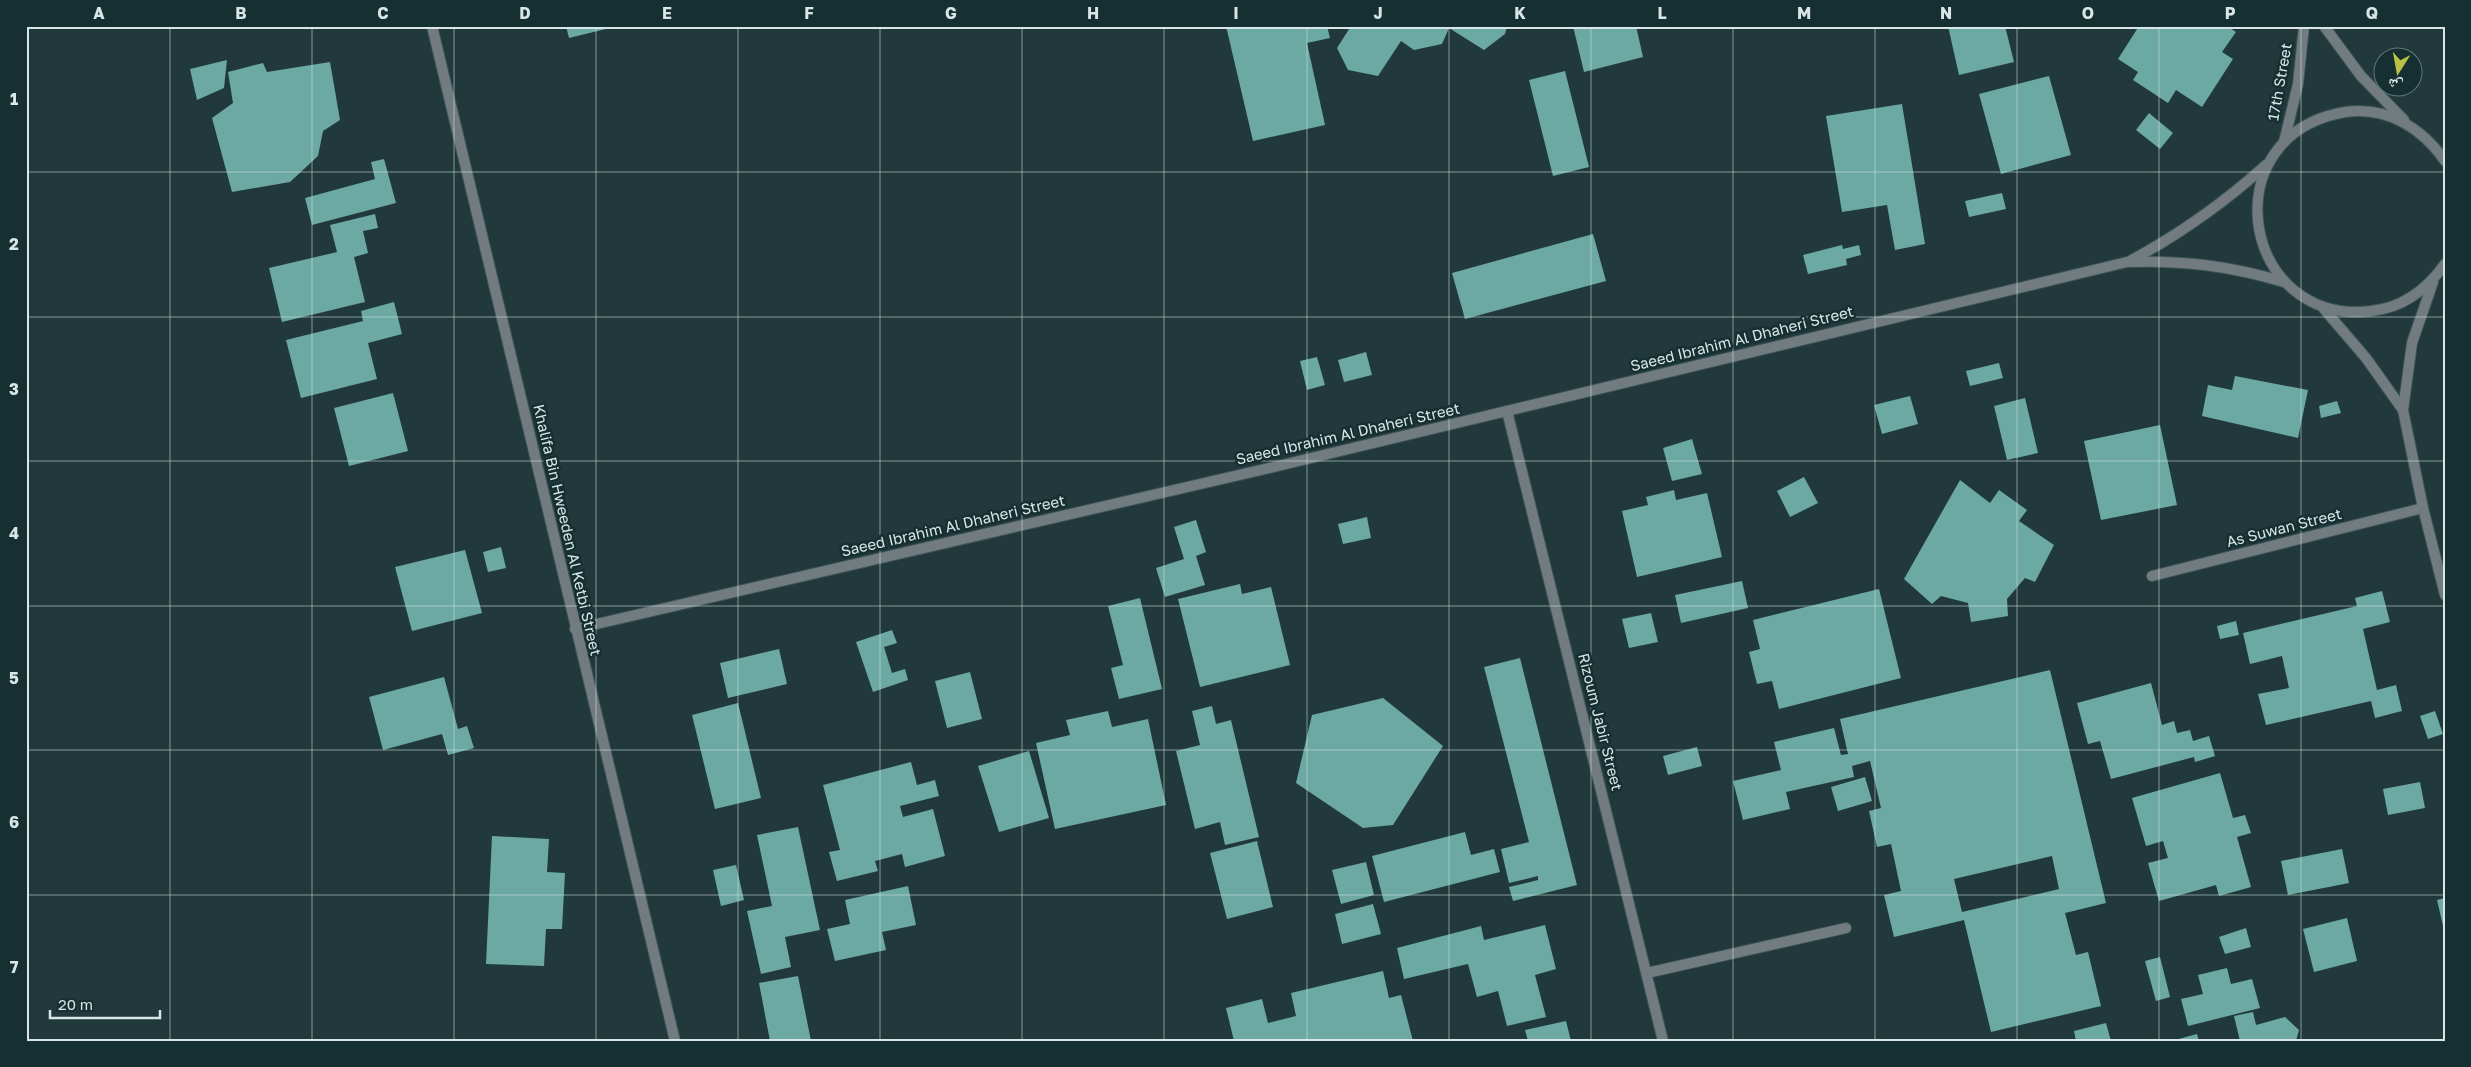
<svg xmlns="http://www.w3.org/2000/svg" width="2471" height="1067" viewBox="0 0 2471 1067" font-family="'Golos Text','Noto Naskh Arabic',sans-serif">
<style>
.building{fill:#6ba9a2;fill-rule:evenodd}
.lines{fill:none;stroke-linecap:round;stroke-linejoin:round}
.service-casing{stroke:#3e5557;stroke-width:12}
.minor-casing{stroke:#3e5557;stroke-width:12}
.service{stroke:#727c80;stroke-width:10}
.minor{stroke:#727c80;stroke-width:10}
.grid{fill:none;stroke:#d8e6e7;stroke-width:1;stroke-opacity:0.55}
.labels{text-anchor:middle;stroke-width:5;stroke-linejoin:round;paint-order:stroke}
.street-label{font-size:15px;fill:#d8e6e7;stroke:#162f31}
.neatline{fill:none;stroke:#d8e6e7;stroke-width:2}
.grid-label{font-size:16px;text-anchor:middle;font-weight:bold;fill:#d8e6e7}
</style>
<rect width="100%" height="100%" fill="#21393b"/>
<g class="building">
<path d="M566,26H614V27L569,38Z"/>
<path d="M1226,26H1327L1330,38L1307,43L1325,125L1253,141Z"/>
<path d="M1351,26H1507L1505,34L1484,50L1449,28L1442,44L1414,50L1401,41L1378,76L1348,70L1337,48Z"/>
<path d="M1573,26H1636L1643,57L1584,72Z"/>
<path d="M1948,26H2005L2014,62L1959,75Z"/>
<path d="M2139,26H2227L2236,32L2222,52L2233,59L2202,107L2176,90L2168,103L2133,80L2138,72L2118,59Z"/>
<path d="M227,60L224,88L197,100L190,69Z"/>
<path d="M330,62L340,120L323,131L318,156L290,182L232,192L212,118L233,103L228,72L263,63L267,72Z"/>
<path d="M1565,71L1589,167L1553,176L1529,80Z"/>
<path d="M2049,76L2071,155L2001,174L1979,94Z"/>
<path d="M1902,104L1925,244L1895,250L1887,205L1842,212L1826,116Z"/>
<path d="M2149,113L2173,133L2160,149L2136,130Z"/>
<path d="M384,159L396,203L312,225L305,198L375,179L371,162Z"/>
<path d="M2002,193L2006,209L1969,217L1965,201Z"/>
<path d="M375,214L378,228L363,231L368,253L354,257L365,302L282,322L269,268L337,252L330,225Z"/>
<path d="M1593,234L1606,281L1465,319L1452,273Z"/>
<path d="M1842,245L1843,249L1859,245L1861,255L1846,259L1847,265L1808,274L1803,255Z"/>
<path d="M394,302L402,334L368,343L377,379L301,398L286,340L363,321L361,311Z"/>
<path d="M1366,352L1372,375L1344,382L1338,360Z"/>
<path d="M1317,357L1325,385L1307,390L1300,361Z"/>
<path d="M1999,363L2003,378L1970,386L1966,371Z"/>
<path d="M2235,376L2308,390L2298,438L2202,416L2208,385L2232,390Z"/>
<path d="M393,393L408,451L349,466L334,408Z"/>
<path d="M1910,396L1918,424L1882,434L1874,405Z"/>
<path d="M2025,398L2038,453L2007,460L1994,406Z"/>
<path d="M2337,401L2341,413L2321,418L2319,406Z"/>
<path d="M2160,425L2177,505L2101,520L2084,441Z"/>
<path d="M1692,439L1702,474L1672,481L1663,448Z"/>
<path d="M1804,477L1818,503L1790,517L1777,491Z"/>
<path d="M1960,480L1990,503L1999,490L2027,510L2019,521L2054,545L2035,582L2025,578L2007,599L2008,616L1971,622L1968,603L1941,596L1932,604L1904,579Z"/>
<path d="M1674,490L1676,500L1707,493L1722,557L1637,577L1622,511L1648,505L1646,497Z"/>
<path d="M1367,517L1371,538L1343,544L1338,524Z"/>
<path d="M1196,520L1206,552L1196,556L1205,585L1165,597L1156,568L1184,559L1174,527Z"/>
<path d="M501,547L506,568L488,572L483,552Z"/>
<path d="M465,550L482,613L412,631L395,567Z"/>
<path d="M1742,581L1748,608L1681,623L1675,595Z"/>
<path d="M1240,584L1242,594L1271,587L1290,665L1200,687L1178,599Z"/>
<path d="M1879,589L1901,678L1779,709L1772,681L1757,684L1749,652L1760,649L1753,620Z"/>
<path d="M2382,591L2390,622L2363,629L2377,690L2396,685L2402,711L2375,718L2371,701L2266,725L2258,694L2289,688L2282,656L2250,664L2243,633L2357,606L2355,598Z"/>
<path d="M1140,598L1162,689L1119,699L1111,668L1123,665L1108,606Z"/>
<path d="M1651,613L1658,642L1629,648L1622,619Z"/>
<path d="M2236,621L2239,635L2220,639L2217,626Z"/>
<path d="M892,630L897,643L884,647L892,673L905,669L908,680L873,692L856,642Z"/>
<path d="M779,649L787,684L728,698L720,663Z"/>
<path d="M1520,658L1577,885L1513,901L1509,887L1538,880V876L1509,883L1501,849L1529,842L1484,667Z"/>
<path d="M2050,670L2106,903L2065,913L2076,955L2088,952L2101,1006L1991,1032L1964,920L1894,937L1884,895L1901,891L1891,844L1877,847L1869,811L1881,808L1870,761L1852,766L1854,777L1786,792L1790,809L1743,820L1733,781L1781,770L1774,742L1834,728L1841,755L1848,754L1840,719ZM2052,856L2059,889L1962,912L1954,879Z"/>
<path d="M970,672L982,719L947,728L935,681Z"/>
<path d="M444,677L458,729L467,726L474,748L448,755L442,734L383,750L369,697Z"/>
<path d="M2151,683L2162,725L2174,721L2177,733L2190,730L2193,741L2209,736L2215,756L2195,762L2194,757L2111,779L2100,741L2088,744L2077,703Z"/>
<path d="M1383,698L1443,746L1393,825L1363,828L1296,783L1312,715Z"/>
<path d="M738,703L761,798L715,809L692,715Z"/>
<path d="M1212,706L1216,724L1231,720L1259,837L1225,845L1220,822L1195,829L1176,751L1200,745L1192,711Z"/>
<path d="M1108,711L1112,727L1148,719L1166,805L1055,829L1036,743L1070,735L1066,720Z"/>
<path d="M2435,711L2443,734L2428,739L2420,716Z"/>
<path d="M1697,747L1702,766L1668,775L1663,756Z"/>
<path d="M1029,751L1049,818L999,832L978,766Z"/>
<path d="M911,762L917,785L935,780L939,796L900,806L903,817L933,809L945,856L905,867L902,854L875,861L878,871L837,881L829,852L840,850L823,785Z"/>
<path d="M2220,773L2233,818L2245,815L2251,833L2237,837L2251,887L2219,896L2216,885L2159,901L2148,863L2168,858L2163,841L2146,846L2132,798Z"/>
<path d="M1865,777L1872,801L1838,811L1831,787Z"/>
<path d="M2420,782L2425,808L2388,815L2383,789Z"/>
<path d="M798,827L820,930L785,937L791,967L761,974L747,911L772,906L757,835Z"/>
<path d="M1465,832L1471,855L1494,849L1500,872L1384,902L1372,856Z"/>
<path d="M492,836L549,839L547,872L565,873L562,929H546L544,966L486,964Z"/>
<path d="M1257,841L1273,907L1227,919L1210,853Z"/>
<path d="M2342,849L2349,883L2288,895L2281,861Z"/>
<path d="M1366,862L1374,895L1341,904L1332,870Z"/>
<path d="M736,865L744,900L721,906L713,870Z"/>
<path d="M908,886L916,925L882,932L886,950L835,961L827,929L850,924L845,900Z"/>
<path d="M2445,898V930H2444L2437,900Z"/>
<path d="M1373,904L1381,934L1342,944L1335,914Z"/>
<path d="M2347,918L2357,961L2314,972L2303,929Z"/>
<path d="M1545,925L1556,969L1535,975L1546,1017L1507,1026L1498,991L1477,997L1468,964L1404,979L1397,948L1481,926L1484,940Z"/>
<path d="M2246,928L2251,947L2225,954L2219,937Z"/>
<path d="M2160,957L2170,997L2156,1001L2145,961Z"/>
<path d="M2227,968L2231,984L2252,979L2260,1008L2188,1026L2181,999L2203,994L2198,975Z"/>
<path d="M1383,971L1389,998L1401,995L1413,1041H1234L1226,1008L1262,999L1268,1023L1296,1016L1291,993Z"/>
<path d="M798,976L811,1041H770L759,983Z"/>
<path d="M2253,1012L2256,1025L2285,1017L2299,1030L2296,1041H2240L2234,1016Z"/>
<path d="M1566,1021L1571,1041H1528L1525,1030Z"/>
<path d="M2106,1023L2111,1041H2076L2074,1031Z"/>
<path d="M2197,1034L2199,1041H2175V1040Z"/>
</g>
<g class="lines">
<defs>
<g id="service">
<path d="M2152,576L2423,508"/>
<path d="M1647,973L1846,928"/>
</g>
<g id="minor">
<path d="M432,26L675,1041"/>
<path d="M2324,26L2361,76L2404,120"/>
<path d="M2284,142L2298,84L2304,26"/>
<path d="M2445,161C2422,128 2387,106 2345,112C2210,135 2241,326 2371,311C2402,308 2427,289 2445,264"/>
<path d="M2130,261C2180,234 2224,203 2266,165"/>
<path d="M2433,282L2412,343L2403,410L2423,508L2445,595"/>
<path d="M2324,309L2366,358L2403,410"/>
<path d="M1507,411L1663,1041"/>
<path d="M575,629L1282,465L2127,262C2183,260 2230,266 2284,282"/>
</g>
</defs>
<use href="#service" class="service-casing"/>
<use href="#minor" class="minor-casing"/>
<use href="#service" class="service"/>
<use href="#minor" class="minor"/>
</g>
<path class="grid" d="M170,26V1041M312,26V1041M454,26V1041M596,26V1041M738,26V1041M880,26V1041M1022,26V1041M1164,26V1041M1307,26V1041M1449,26V1041M1591,26V1041M1733,26V1041M1875,26V1041M2017,26V1041M2159,26V1041M2301,26V1041M26,172H2445M26,317H2445M26,461H2445M26,606H2445M26,750H2445M26,895H2445"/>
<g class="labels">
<g class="street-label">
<text transform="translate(2280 82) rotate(-80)" y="5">17th Street</text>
<text transform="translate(1742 339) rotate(-14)" y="5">Saeed Ibrahim Al Dhaheri Street</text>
<text transform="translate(1348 434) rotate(-13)" y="5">Saeed Ibrahim Al Dhaheri Street</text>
<text transform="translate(953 526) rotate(-13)" y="5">Saeed Ibrahim Al Dhaheri Street</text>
<text transform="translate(2284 528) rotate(-14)" y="5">As Suwan Street</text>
<text transform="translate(567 530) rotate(77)" y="5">Khalifa Bin Hweeden Al Ketbi Street</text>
<text transform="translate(1600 722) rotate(76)" y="5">Rizoum Jabir Street</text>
</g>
</g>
<rect width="2471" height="1067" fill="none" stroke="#162f31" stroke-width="55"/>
<g transform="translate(2398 72) rotate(191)"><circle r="24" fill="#162f31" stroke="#64787a"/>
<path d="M0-4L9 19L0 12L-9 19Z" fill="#b9c046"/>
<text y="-8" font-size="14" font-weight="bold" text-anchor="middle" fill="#d8e6e7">ش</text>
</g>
<path d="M50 1010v8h110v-8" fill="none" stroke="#d8e6e7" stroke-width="2.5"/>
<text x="58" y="1010" font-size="15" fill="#d8e6e7" stroke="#162f31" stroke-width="4" paint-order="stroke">20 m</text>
<rect x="28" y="28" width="2416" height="1012" class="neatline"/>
<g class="grid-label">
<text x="99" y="19">A</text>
<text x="241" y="19">B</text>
<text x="383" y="19">C</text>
<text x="525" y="19">D</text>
<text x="667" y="19">E</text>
<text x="809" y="19">F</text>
<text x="951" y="19">G</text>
<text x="1093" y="19">H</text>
<text x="1236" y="19">I</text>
<text x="1378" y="19">J</text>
<text x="1520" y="19">K</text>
<text x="1662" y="19">L</text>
<text x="1804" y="19">M</text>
<text x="1946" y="19">N</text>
<text x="2088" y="19">O</text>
<text x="2230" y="19">P</text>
<text x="2372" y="19">Q</text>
<text x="14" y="105">1</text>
<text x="14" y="250">2</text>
<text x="14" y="395">3</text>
<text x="14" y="539">4</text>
<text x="14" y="684">5</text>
<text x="14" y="828">6</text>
<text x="14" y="973">7</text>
</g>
</svg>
